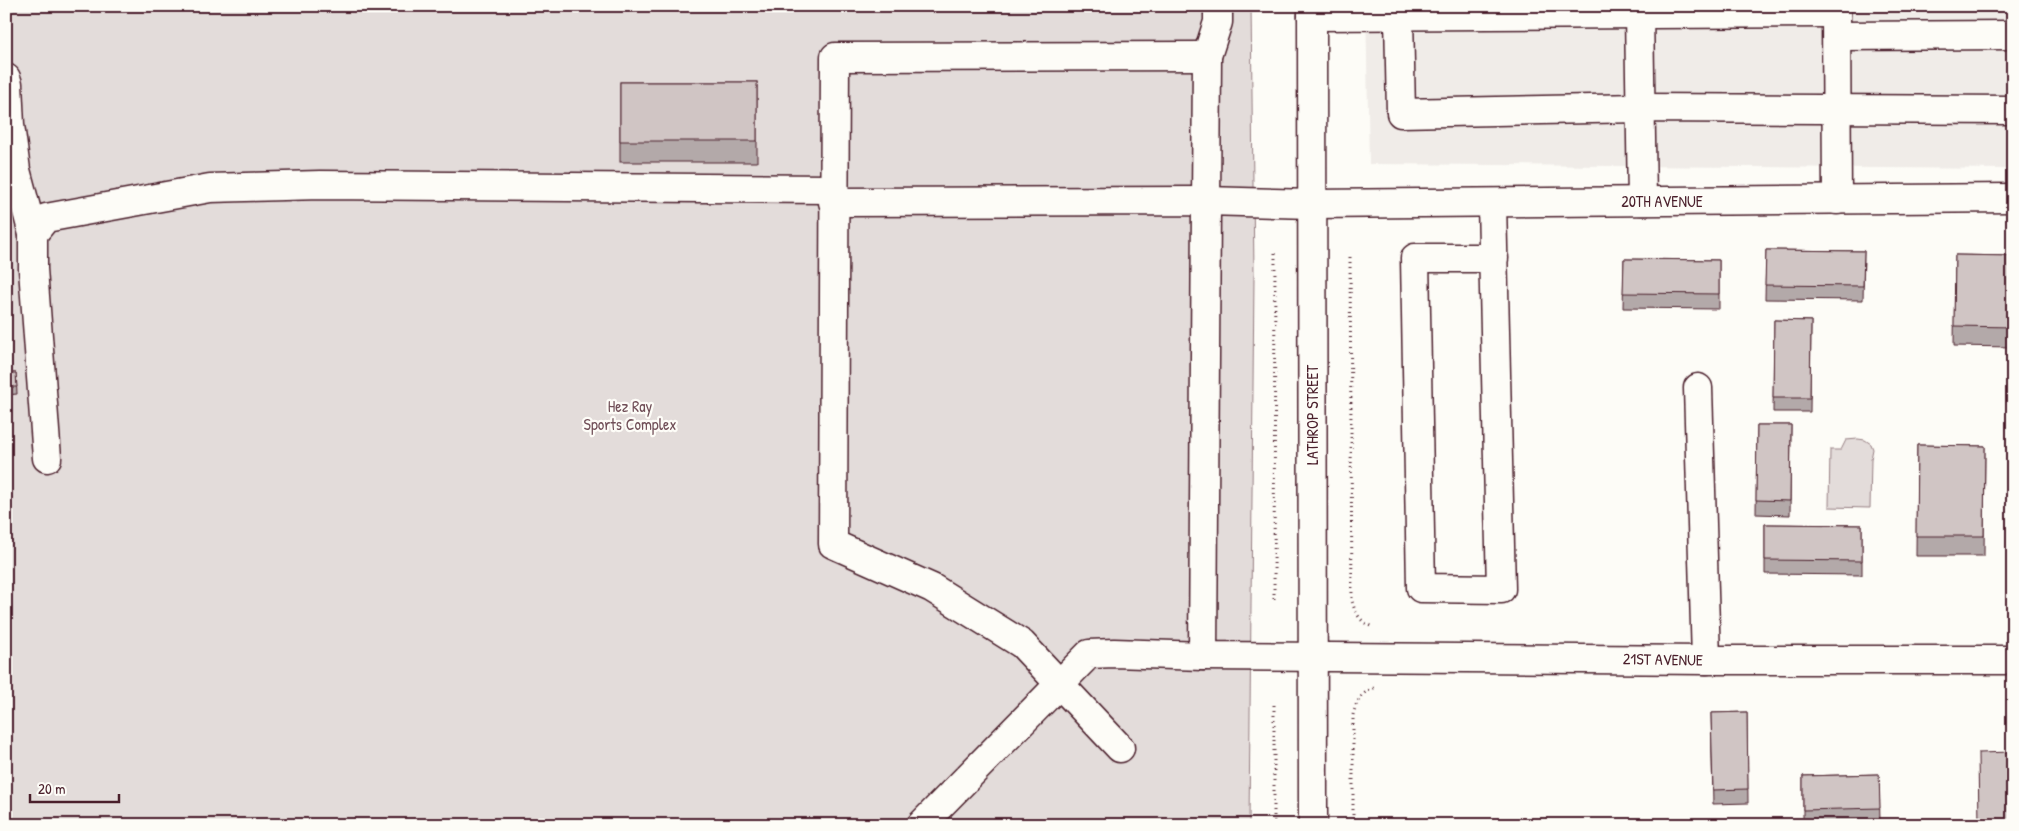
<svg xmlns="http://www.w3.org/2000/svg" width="2019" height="831" viewBox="0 0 2019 831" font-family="'Patrick Hand',sans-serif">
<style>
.built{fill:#f0ece8}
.green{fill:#e3dcda;stroke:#967e82}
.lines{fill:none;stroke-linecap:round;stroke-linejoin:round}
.minor-casing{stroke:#4a1f2b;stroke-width:31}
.major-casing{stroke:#4a1f2b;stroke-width:31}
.path{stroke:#4a1f2b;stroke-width:3;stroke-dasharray:1 4;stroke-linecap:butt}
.minor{stroke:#fdfcf7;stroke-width:28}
.major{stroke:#fdfcf7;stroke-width:28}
.wall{fill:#b3a9a9;stroke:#4a1f2b}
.building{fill:#d0c5c4;stroke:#4a1f2b}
.labels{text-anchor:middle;stroke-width:4.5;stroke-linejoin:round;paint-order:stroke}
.street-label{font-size:16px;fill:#4a1f2b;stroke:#fdfcf7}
.park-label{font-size:16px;fill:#704e57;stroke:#fdfcf7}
</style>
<rect width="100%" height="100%" fill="#fdfcf7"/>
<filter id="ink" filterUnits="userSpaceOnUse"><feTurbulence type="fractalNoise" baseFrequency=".02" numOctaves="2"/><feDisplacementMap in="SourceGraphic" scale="10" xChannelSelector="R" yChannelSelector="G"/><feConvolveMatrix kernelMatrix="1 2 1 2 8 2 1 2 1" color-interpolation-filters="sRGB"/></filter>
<g filter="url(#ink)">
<path class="built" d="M1366,6H2013V169L1369,164Z"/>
<g class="green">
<path d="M6,6H1251L1254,275L1249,825H6Z"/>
<path d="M1858,439L1865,440L1871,444L1873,449L1871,459L1870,508L1829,507L1830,450H1841L1846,440Z"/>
</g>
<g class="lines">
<defs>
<g id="minor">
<path d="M1395,6L1399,16L1401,113L1640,108L2013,110"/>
<path d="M1639,13L1642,201"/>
<path d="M1836,13L1837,200"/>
<path d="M1312,16L1836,13V6"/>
<path d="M1838,36L2013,35"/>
<path d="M6,78L8,84L10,125L16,170L33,234"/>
<path d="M833,202L1206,201L1312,204L2013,198"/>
<path d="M1492,203L1501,589L1421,588L1415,258H1494"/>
<path d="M1698,388L1706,660"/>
<path d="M47,458L33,269V234L46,218L210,188L320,185L833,189"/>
<path d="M1203,656L1207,56L1218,22V6"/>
<path d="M1120,748L1022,644L932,588L833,544L835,57L1207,56"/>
<path d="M921,825L1089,654L1114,653L1203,656L1706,660H2013"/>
</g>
<path id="major" d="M1312,6L1313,825"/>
</defs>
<use href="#minor" class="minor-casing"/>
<use href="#major" class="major-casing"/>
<g class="path">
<path d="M1350,257L1352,601C1355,613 1361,623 1373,627"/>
<path d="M1274,599L1275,253"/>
<path d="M1274,705V825"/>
<path d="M1353,825V715C1356,702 1361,693 1374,688"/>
</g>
<use href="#minor" class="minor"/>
<use href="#major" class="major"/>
</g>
<g class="wall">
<rect x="620" y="82" width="137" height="80"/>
<path d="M1766,250L1864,251L1863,300L1765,299Z"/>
<path d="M1955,255L2013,256V347L1954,346Z"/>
<path d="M1624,259L1719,260V309L1623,308Z"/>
<path d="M1774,320L1811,321L1810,412H1773Z"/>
<path d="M6,373H16L17,394L6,395Z"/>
<path d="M1757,425H1791L1790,515L1756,514Z"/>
<path d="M1917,445L1985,446L1984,556H1916Z"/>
<path d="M1765,524L1862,525V575L1765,574Z"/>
<path d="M1747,712L1748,803L1713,804L1711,713Z"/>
<path d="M1879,774L1880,822L1803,824V776Z"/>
</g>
<g class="building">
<rect x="620" y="82" width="137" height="59"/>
<path d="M1766,250L1864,251L1863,286L1765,285Z"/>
<path d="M1955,255L2013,256V327L1954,326Z"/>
<path d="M1624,259L1719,260V294L1623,293Z"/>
<path d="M1774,320L1811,321L1810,398H1773Z"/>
<path d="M6,373H16L17,387H6Z"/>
<path d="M1757,425H1791L1790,501L1756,500Z"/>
<path d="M1917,445L1985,446L1984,536H1916Z"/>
<path d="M1765,524L1862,525V561L1765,560Z"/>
<path d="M1747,712L1748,789L1713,790L1711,713Z"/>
<path d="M2013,752V825H1979L1978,753Z"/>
<path d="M1879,774L1880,808L1803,810V776Z"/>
</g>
</g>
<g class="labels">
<g class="street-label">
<text x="1662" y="207">20TH AVENUE</text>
<text transform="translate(1312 415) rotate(-90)" y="6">LATHROP STREET</text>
<text transform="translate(1663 659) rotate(1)" y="6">21ST AVENUE</text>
</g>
<g class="park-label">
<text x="630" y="412">Hez Ray<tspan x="630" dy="18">Sports Complex</tspan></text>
</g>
</g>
<rect width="2019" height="831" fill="none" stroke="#fdfcf7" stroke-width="25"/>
<rect x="12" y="12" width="1994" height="806" fill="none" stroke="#4a1f2b" stroke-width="2" filter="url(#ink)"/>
<path d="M30 794v8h89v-8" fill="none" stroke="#4a1f2b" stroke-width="2.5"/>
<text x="38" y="794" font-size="15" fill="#4a1f2b" stroke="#fdfcf7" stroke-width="4" paint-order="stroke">20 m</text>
</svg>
